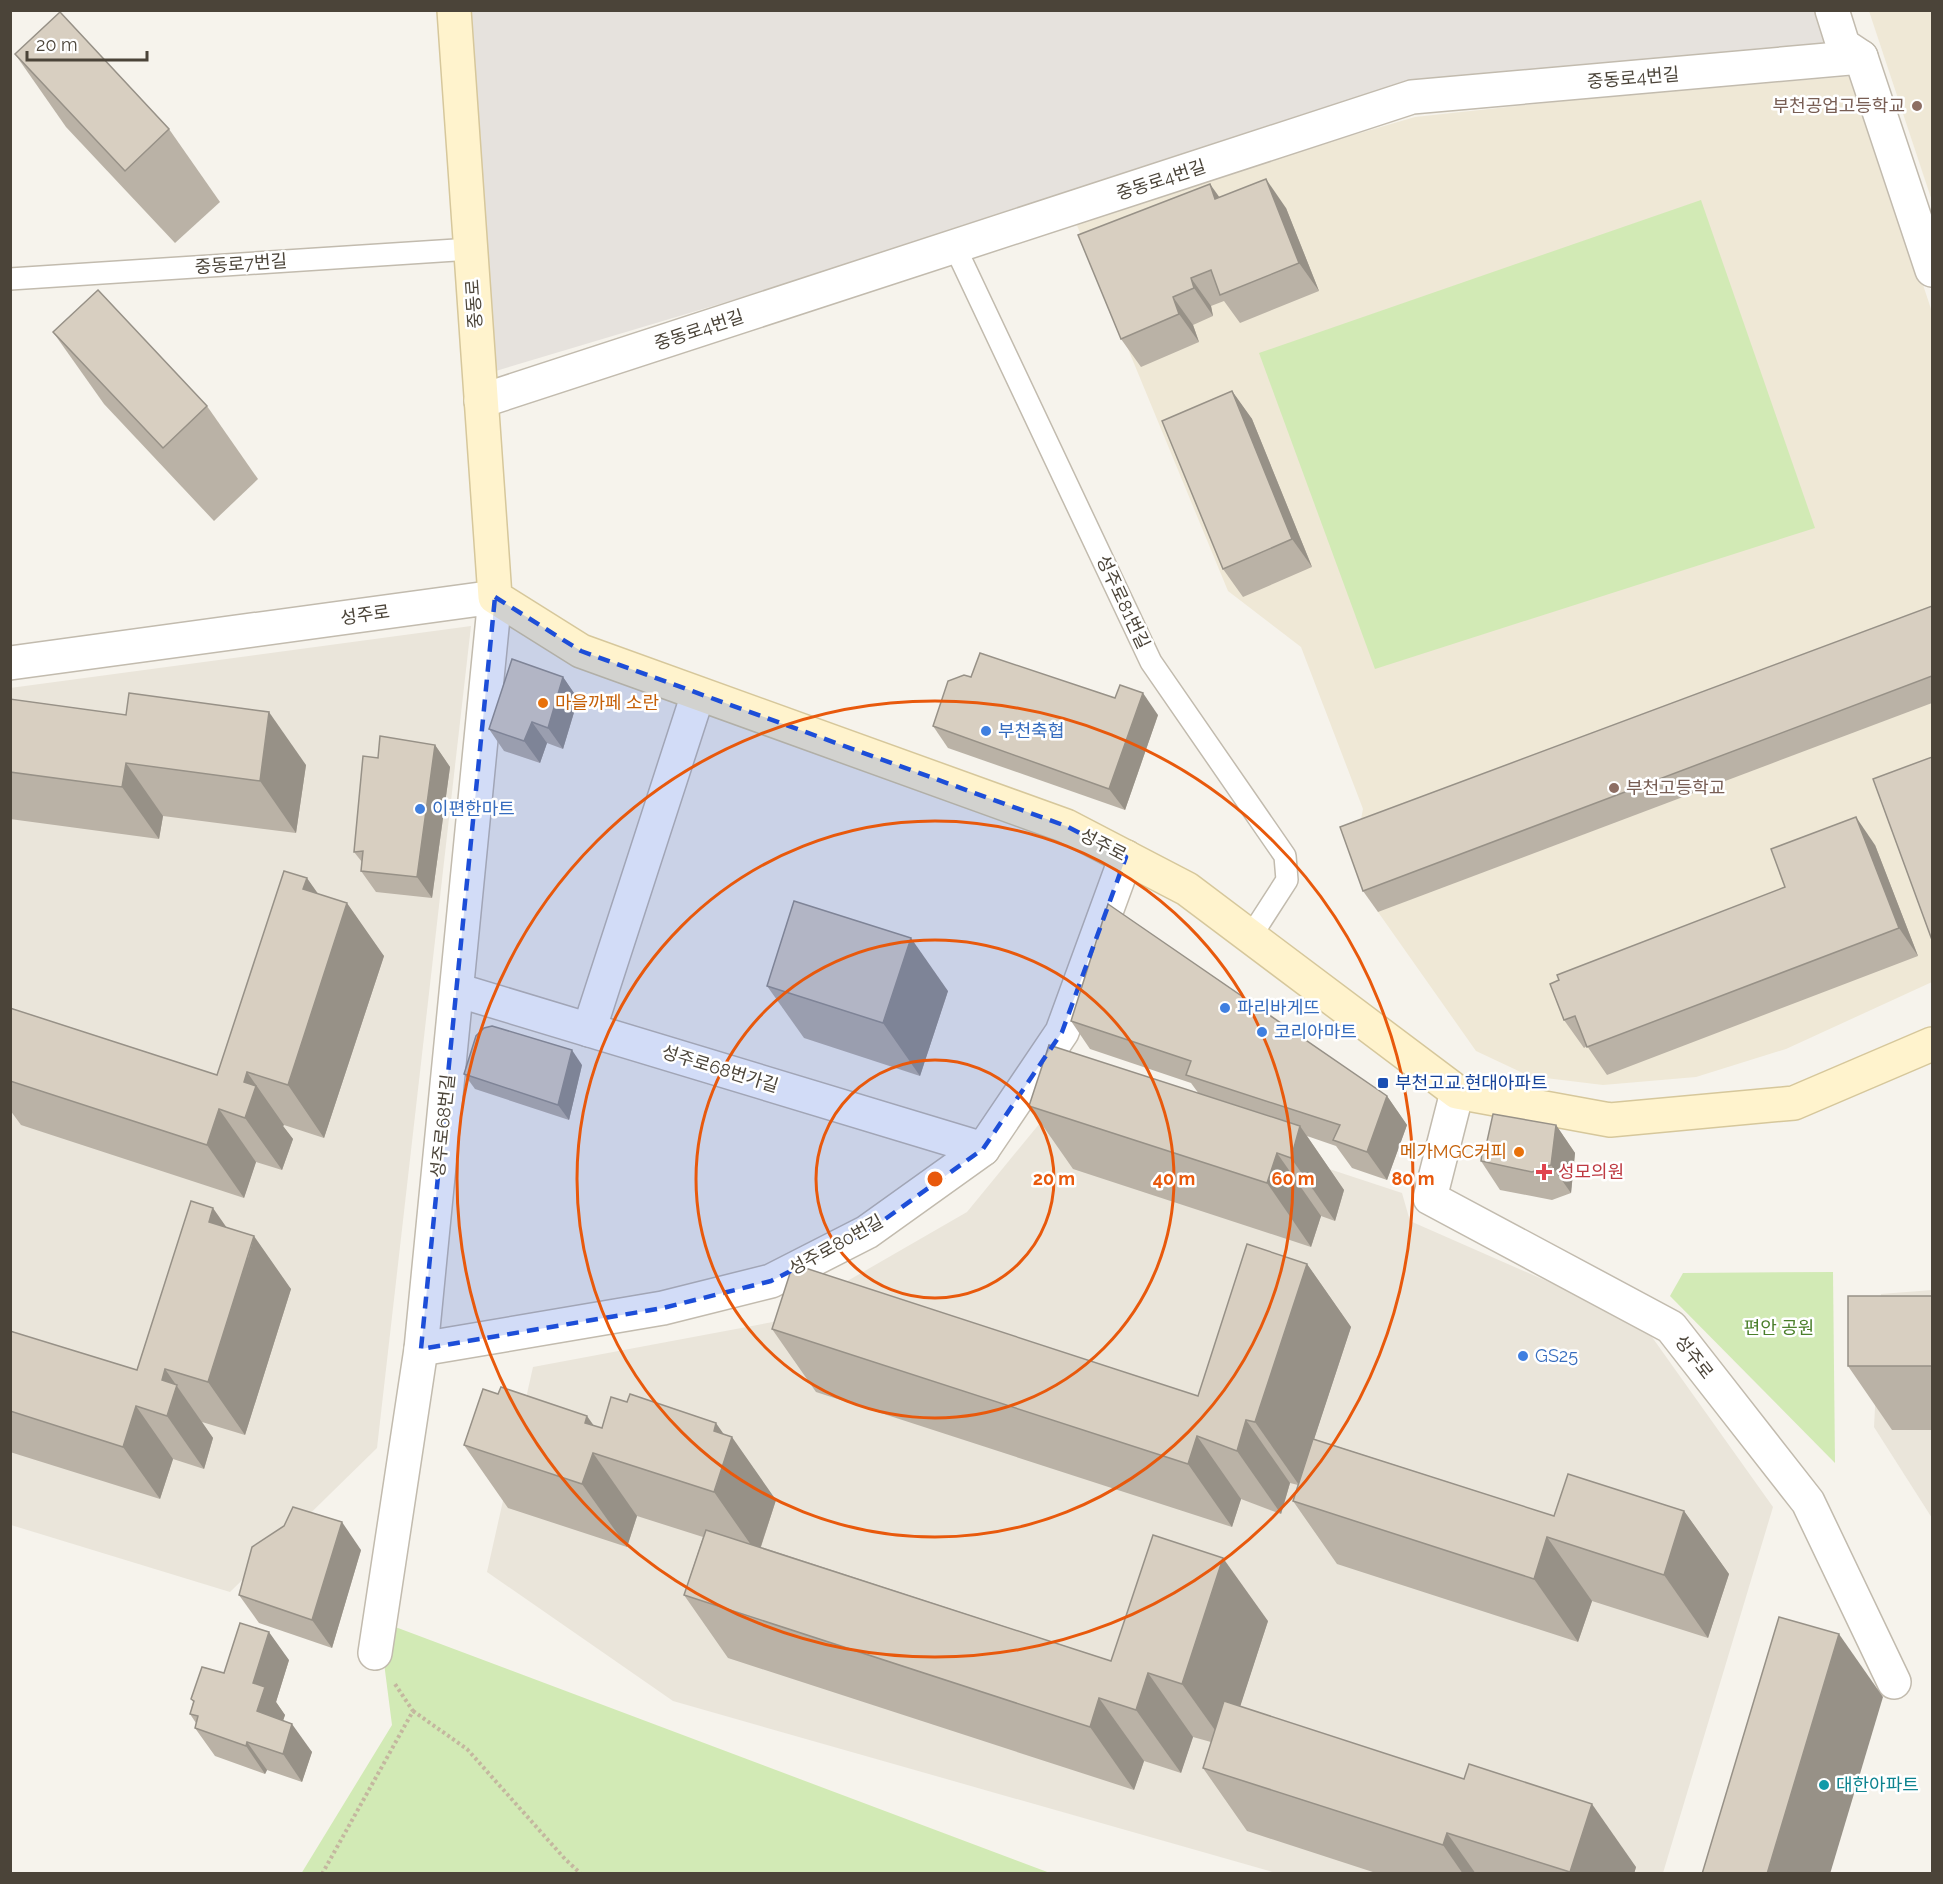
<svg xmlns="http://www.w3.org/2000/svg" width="1943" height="1884" viewBox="0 0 1943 1884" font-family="Raleway,'Noto Sans KR',sans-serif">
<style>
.residential{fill:#eae5da}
.industrial{fill:#e6e2dd}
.education{fill:#efe8d6}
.green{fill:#d2eab5}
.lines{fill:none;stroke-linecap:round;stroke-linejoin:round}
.lane-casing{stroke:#c2bbae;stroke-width:24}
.street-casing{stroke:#c2bbae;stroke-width:36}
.secondary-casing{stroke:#d6c79b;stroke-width:36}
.path{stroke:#c4b79f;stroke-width:4;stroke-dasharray:3 3;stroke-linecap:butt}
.lane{stroke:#fff;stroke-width:21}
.street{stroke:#fff;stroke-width:33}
.secondary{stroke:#fff3cd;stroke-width:33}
.wall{fill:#bab2a6}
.shaded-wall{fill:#979187}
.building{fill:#d8cfc1;stroke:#979187;stroke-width:1.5}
.marked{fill:#1d4ed8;fill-opacity:0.2;stroke:#1d4ed8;stroke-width:4.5;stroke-dasharray:12 8;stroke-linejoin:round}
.ring{fill:none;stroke:#e8590c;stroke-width:3}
.education-dot{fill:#8d6e63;stroke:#fff;stroke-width:2}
.food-dot{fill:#e8710a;stroke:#fff;stroke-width:2}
.shop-dot{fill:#3f7fe0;stroke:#fff;stroke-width:2}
.transit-dot{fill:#1a4fb4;stroke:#fff;stroke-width:2}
.health-dot{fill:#e0444e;stroke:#fff;stroke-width:2}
.culture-dot{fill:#0f9aa8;stroke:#fff;stroke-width:2}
.labels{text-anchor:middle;stroke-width:5;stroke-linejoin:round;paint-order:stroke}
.street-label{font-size:18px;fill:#4b4439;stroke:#fff}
.education-label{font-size:18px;fill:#785e54;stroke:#fff;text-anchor:end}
.food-label{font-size:18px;fill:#c56008;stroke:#fff;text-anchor:start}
.shop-label{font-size:18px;fill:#366cbe;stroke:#fff;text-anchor:start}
.transit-label{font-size:18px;fill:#164399;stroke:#fff;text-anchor:start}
.health-label{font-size:18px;fill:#be3a42;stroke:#fff;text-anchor:start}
.park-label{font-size:18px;fill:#4a7f2a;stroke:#fff}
.culture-label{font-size:18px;fill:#0d838f;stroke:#fff;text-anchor:start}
.centre{fill:#e8590c;stroke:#fff;stroke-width:3}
.ring-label{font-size:18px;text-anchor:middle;font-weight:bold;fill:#e8590c;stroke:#fff;stroke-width:5;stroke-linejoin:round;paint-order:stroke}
</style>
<rect width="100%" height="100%" fill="#f6f3ec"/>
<g class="residential">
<path d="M471,626L377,1448L230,1592L11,1525L10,688Z"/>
<path d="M1072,1084L1402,1193L1410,1221L1642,1323L1773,1507L1663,1873H1276L673,1701L487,1572L533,1367L778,1321L967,1212Z"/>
<path d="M1932,1290V1518L1874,1427L1881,1294Z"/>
</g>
<path class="industrial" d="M1831,10L1843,45L1412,97L479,376L454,11Z"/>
<g class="education">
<path d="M1869,11H1932V201Z"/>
<path d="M1854,76L1932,312V982L1786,1049L1696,1077L1603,1085L1529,1076L1476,1051L1378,912L1355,849L1363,809L1301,647L1228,591L1076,223L1164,190L1415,117L1600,97Z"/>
</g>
<g class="green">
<path d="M1701,200L1815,528L1375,669L1259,353Z"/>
<path d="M1833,1272L1835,1463L1670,1296L1683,1273Z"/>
<path d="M379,1624L390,1625L1050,1873L301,1874L392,1725Z"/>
</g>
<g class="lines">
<defs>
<g id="lane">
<path d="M955,247L1151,662L1285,856L1287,880L1251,936"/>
<path d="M10,279L471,249"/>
</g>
<g id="street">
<path d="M1832,10L1843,45L1861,57L1932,270"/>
<path d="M481,401L1412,97L1861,57"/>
<path d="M10,663L495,597L421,1349L375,1653"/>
<path d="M457,990L983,1149"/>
<path d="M589,1030L698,694"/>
<path d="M1457,1092L1430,1198L1671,1327L1808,1502L1894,1682"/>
<path d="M421,1349L663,1308L771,1281L867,1232L983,1149L1062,1032L1126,857"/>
</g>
<path id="secondary" d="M454,10L495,597L581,651L1066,826L1187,889L1457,1092L1610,1120L1794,1103L1932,1044"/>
</defs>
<use href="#lane" class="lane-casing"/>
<use href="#street" class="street-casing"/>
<use href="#secondary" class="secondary-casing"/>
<g class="path">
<path d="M413,1711L467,1749L565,1859L581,1874"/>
<path d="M322,1874L413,1711L395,1684"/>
</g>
<use href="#lane" class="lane"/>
<use href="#street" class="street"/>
<use href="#secondary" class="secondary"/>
</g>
<g class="wall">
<path d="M15,54L169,129L220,202L175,243L66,127Z"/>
<path d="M1219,198L1286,208L1319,291L1240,323L1224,301L1211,306L1213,316L1193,325L1199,342L1141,367L1121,339Z"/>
<path d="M53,332L207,406L258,479L214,521L104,404Z"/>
<path d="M1232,391L1252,419L1312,567L1243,597L1223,569Z"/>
<path d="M1932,606V703L1378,912L1363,891Z"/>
<path d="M563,677L578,699L563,749L547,743L540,763L504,751L489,729Z"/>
<path d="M971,677L1158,715L1125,810L948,748L933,726Z"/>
<path d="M10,699L126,715L306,765L296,833L163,816L159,839L10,819Z"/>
<path d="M435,745L450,767L432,898L376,892L361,871L362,862L354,852L378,758Z"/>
<path d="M1875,845L1918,956L1607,1075L1587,1046L1584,1048L1564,1020L1559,980L1785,887Z"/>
<path d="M318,894L384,956L324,1138L284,1125L283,1126L293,1139L282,1170L256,1162L244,1198L21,1125L10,1110V1008L217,1075Z"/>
<path d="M767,986L948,991L920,1076L804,1038Z"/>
<path d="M1071,1021L1387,1096L1407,1125L1387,1180L1352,1168L1336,1146L1307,1136L1344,1190L1335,1221L1321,1216L1311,1247L1073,1169L1029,1106L1199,1094L1191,1083L1090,1049Z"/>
<path d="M582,1065L569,1120L475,1089L464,1074Z"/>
<path d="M1556,1125L1575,1153L1571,1193L1552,1200L1500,1190L1481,1161L1486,1146Z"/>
<path d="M226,1227L291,1289L245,1435L202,1422L213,1438L204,1469L173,1459L160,1499L10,1452V1331L137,1370Z"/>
<path d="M1307,1264L1351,1327L1314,1439L1554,1516L1684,1511L1729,1574L1708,1638L1592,1601L1578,1642L1337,1564L1293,1501L1298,1485L1290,1483L1281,1514L1241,1499L1232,1527L816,1392L772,1329L1198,1396Z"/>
<path d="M1932,1296V1430H1892L1848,1366Z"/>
<path d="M594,1426L602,1428L723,1434L776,1500L761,1547L1111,1661L1268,1621L1240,1706L1636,1867L1634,1874H1379L1247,1831L1203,1768L1211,1742L1193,1737L1181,1773L1144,1761L1134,1790L728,1658L684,1595L703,1537L637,1516L627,1547L508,1508L464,1445Z"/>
<path d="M361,1550L332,1648L259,1623L239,1595Z"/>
<path d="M289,1660L276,1702L285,1715L283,1720L312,1752L302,1782L267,1770L265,1774L215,1756L195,1728L196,1723L190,1714L193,1702L191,1699L224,1673Z"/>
</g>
<g class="shaded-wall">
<path d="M1266,179L1286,208L1319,291L1299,263Z"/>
<path d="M1210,184L1230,212L1215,199Z"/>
<path d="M1191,278L1211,306L1213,316L1194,288Z"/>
<path d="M1173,297L1193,325L1199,342L1179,314Z"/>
<path d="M1232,391L1252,419L1312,567L1292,539Z"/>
<path d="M563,677L578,699L563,749L548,728Z"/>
<path d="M1143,693L1158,715L1125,810L1109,789Z"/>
<path d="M269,712L306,765L296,833L260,781Z"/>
<path d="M532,722L547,743L540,763L524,741Z"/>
<path d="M435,745L450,767L432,898L417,877Z"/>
<path d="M126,763L163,816L159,839L122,787Z"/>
<path d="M1856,817L1875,845L1918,956L1899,928Z"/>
<path d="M307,878L340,925L347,903L384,956L324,1138L288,1085L303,889Z"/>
<path d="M911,938L948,991L920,1076L883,1023Z"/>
<path d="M572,1050L582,1065L569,1120L558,1105Z"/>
<path d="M247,1072L284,1125L283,1126L293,1139L282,1170L245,1118L244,1082Z"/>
<path d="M1387,1096L1407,1125L1387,1180L1367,1152Z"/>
<path d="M219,1109L256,1162L244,1198L207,1145Z"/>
<path d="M1556,1125L1575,1153L1571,1193L1551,1165Z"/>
<path d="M1300,1126L1344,1190L1335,1221L1291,1158Z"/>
<path d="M1277,1153L1321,1216L1311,1247L1267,1183Z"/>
<path d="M213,1208L248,1258L254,1236L291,1289L245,1435L208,1382L209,1222Z"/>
<path d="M1307,1264L1351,1327L1299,1485L1255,1422Z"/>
<path d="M165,1369L213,1438L204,1469L167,1416L162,1380Z"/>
<path d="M136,1406L173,1459L160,1499L123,1447Z"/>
<path d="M587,1416L619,1461L585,1423Z"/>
<path d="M1246,1420L1290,1483L1281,1514L1237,1451Z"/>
<path d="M716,1423L730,1443L732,1437L776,1500L758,1555L714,1492V1431Z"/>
<path d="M1197,1436L1241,1499L1232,1527L1188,1464Z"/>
<path d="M593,1453L637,1516L627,1547L582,1484Z"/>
<path d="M1684,1511L1729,1574L1708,1638L1664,1575Z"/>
<path d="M342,1522L361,1550L332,1648L312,1620Z"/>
<path d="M1547,1537L1592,1601L1578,1642L1534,1579Z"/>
<path d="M1223,1558L1268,1621L1227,1747L1182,1684Z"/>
<path d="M269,1632L289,1660L276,1702L285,1715L277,1739L257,1711L253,1683Z"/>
<path d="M1839,1634L1883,1697L1830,1874H1767Z"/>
<path d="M1148,1673L1193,1737L1181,1773L1136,1710Z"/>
<path d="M1099,1698L1144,1761L1134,1790L1090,1727Z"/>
<path d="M292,1724L312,1752L302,1782L283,1754Z"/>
<path d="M247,1742L267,1770L265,1774L246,1746Z"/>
<path d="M1592,1804L1636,1867L1634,1874H1570V1872Z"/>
<path d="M1447,1833L1476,1874H1463L1443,1845Z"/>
</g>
<g class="building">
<path d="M60,12L169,129L125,171L15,54Z"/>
<path d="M1266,179L1299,263L1220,295L1211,270L1191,278L1194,288L1173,297L1179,314L1121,339L1078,235L1210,184L1215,199Z"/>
<path d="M98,290L207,406L163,448L53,332Z"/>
<path d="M1232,391L1292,539L1223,569L1162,421Z"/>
<path d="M1932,606V676L1363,891L1340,827Z"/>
<path d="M980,653L1115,698L1120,685L1143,693L1109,789L933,726L948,681L964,675L971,677Z"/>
<path d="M512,659L563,677L548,728L532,722L524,741L489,729Z"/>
<path d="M129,693L269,712L260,781L126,763L122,787L10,772V699L126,715Z"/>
<path d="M380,736L435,745L417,877L361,871L363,851L354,852L363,756L378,758Z"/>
<path d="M1932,757V940L1873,779Z"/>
<path d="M1856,817L1899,928L1587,1047L1575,1016L1564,1020L1550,984L1559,980L1557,975L1785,887L1771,849Z"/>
<path d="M284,871L307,878L303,889L347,903L288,1085L247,1072L244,1082L256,1086L245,1118L219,1109L207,1145L10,1081V1008L217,1075Z"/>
<path d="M794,901L911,938L883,1023L767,986Z"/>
<path d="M1108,904L1387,1096L1367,1152L1333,1140L1340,1125L1186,1075L1191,1061L1071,1021Z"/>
<path d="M492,1026L572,1050L558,1105L464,1074L476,1036L484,1028Z"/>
<path d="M1049,1045L1300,1126L1291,1158L1277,1153L1267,1183L1029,1106Z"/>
<path d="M1493,1114L1556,1125L1551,1165L1532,1172L1481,1161L1483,1146H1486Z"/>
<path d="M191,1201L213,1208L209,1222L254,1236L208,1382L165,1369L162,1380L177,1385L167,1416L136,1406L123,1447L10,1411V1331L137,1370Z"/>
<path d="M1247,1244L1307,1264L1255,1422L1246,1420L1237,1451L1197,1436L1188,1464L772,1329L793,1264L1198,1396Z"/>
<rect x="1848" y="1296" width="84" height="70"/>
<path d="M501,1387L587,1416L585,1423L602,1428L611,1397L627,1402L630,1394L716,1423L714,1431L732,1437L714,1492L593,1453L582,1484L464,1445L483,1389L498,1394Z"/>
<path d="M1313,1439L1554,1516L1568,1474L1684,1511L1664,1575L1547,1537L1534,1579L1293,1501Z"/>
<path d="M293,1507L342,1522L312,1620L239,1595L252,1547L284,1526Z"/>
<path d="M706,1530L1111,1661L1153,1535L1223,1558L1182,1684L1148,1673L1136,1710L1099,1698L1090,1727L684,1595Z"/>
<path d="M1779,1617L1839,1634L1767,1874H1702Z"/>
<path d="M240,1623L269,1632L253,1683L265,1687L257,1711L292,1724L283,1754L247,1742L246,1746L195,1728L198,1716L190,1714L194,1701L191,1699L202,1667L224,1673Z"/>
<path d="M1224,1701L1464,1779L1469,1764L1592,1804L1570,1872L1447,1833L1443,1845L1203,1768Z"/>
</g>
<path class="marked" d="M495,597L581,651L1066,826L1126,857L1062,1032L983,1149L867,1232L771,1281L663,1308L421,1349Z"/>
<g class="ring">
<circle cx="935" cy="1179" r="119"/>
<circle cx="935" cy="1179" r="239"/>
<circle cx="935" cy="1179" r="358"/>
<circle cx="935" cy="1179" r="478"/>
</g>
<g class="education-dot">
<circle cx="1917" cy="106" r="6"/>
<circle cx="1614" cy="788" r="6"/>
</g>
<g class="food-dot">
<circle cx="543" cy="703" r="6"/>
<circle cx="1519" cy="1152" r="6"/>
</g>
<g class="shop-dot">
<circle cx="986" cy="731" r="6"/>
<circle cx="420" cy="809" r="6"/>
<circle cx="1225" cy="1008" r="6"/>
<circle cx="1262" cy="1032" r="6"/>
<circle cx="1523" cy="1356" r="6"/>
</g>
<rect class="transit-dot" x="1377" y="1077" width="12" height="12" rx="3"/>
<path class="health-dot" d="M1541 1163h6v6h6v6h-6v6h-6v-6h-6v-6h6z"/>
<circle class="culture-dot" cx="1824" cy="1785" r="6"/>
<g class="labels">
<g class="street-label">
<text transform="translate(1633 78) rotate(-5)" y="6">중동로4번길</text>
<text transform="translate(1161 180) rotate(-18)" y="6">중동로4번길</text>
<text transform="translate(241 264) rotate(-4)" y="6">중동로7번길</text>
<text transform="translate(474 304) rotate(-94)" y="6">중동로</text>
<text transform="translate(699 330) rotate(-18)" y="6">중동로4번길</text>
<text transform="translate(1123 602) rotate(65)" y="6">성주로81번길</text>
<text transform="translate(365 615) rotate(-8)" y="6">성주로</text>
<text transform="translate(1103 845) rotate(27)" y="6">성주로</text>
<text transform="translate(720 1069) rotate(17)" y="6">성주로68번가길</text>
<text transform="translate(443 1126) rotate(-84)" y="6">성주로68번길</text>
<text transform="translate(836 1245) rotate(-29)" y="6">성주로80번길</text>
<text transform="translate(1694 1357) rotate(52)" y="6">성주로</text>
</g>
<g class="education-label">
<text x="1905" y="112">부천공업고등학교</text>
<text x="1626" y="794" text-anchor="start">부천고등학교</text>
</g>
<g class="food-label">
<text x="555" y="709">마을까페 소란</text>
<text x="1507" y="1158" text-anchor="end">메가MGC커피</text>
</g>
<g class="shop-label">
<text x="998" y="737">부천축협</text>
<text x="432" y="815">이편한마트</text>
<text x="1237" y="1014">파리바게뜨</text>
<text x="1274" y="1038">코리아마트</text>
<text x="1535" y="1362">GS25</text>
</g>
<g class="transit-label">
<text x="1395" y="1089">부천고교.현대아파트</text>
</g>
<g class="health-label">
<text x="1558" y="1178">성모의원</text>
</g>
<g class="park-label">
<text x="1779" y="1334">편안 공원</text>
</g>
<g class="culture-label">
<text x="1836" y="1791">대한아파트</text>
</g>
</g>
<circle cx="935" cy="1179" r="9" class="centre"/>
<g class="ring-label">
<text x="1054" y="1185">20 m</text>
<text x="1174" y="1185">40 m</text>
<text x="1293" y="1185">60 m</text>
<text x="1413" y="1185">80 m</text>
</g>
<rect width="1943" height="1884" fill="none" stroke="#4b4439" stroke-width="24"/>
<path d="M27 51v9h120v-9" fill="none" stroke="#4b4439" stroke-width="3"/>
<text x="36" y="51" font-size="18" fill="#4b4439" stroke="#ffffff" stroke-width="4.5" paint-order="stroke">20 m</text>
</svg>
